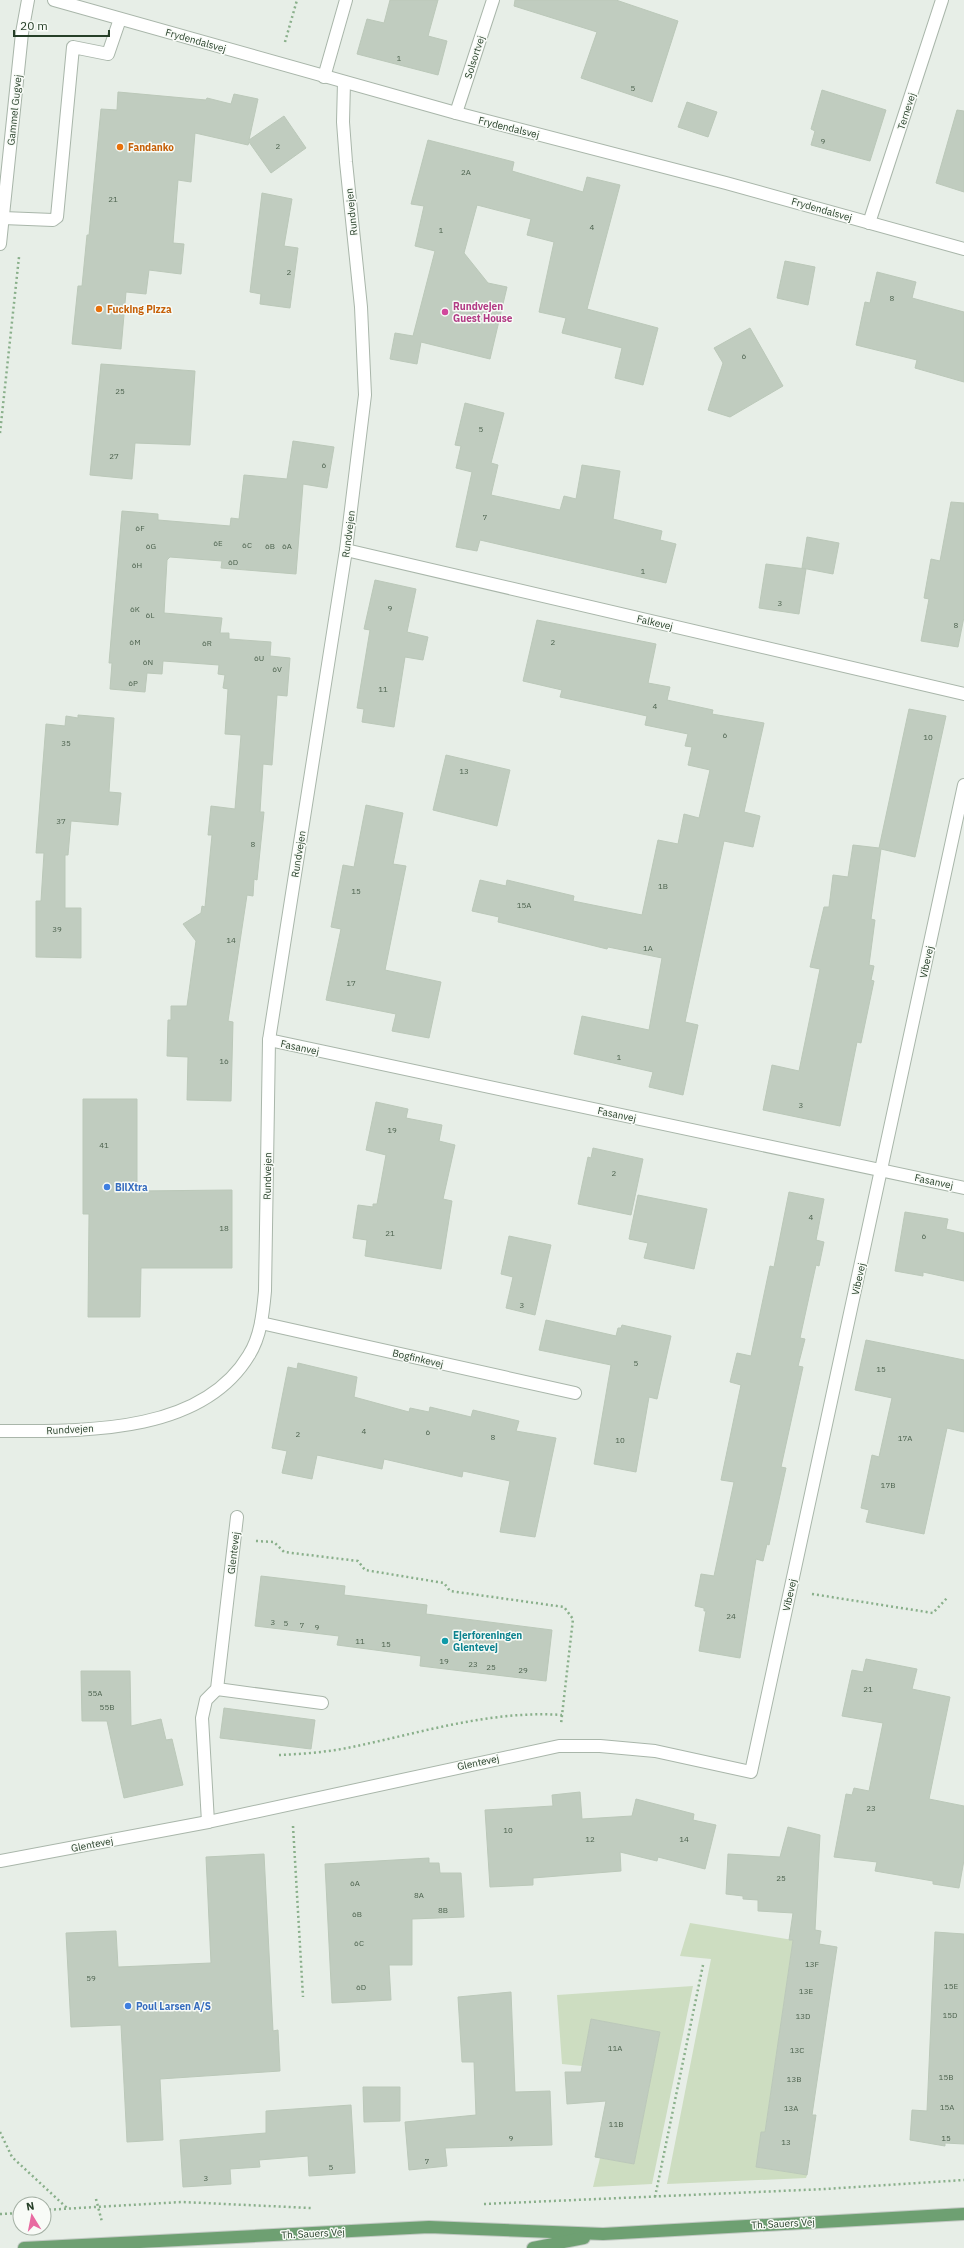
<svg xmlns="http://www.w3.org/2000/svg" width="964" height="2248" viewBox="0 0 964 2248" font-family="'IBM Plex Sans',sans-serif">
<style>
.green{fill:#cdddc1}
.building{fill:#c0ccbf;stroke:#bbc8b9}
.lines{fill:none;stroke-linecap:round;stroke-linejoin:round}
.minor-casing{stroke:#a9b6aa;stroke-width:14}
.major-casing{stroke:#c2c9c3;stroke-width:14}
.path{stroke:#89af8a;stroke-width:2.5;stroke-dasharray:2 3;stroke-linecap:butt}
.minor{stroke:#fff;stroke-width:12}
.major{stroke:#6ea072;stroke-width:12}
.food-dot{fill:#e8710a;stroke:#f8fbf7;stroke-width:1.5}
.hotel-dot{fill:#d1479c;stroke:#f8fbf7;stroke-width:1.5}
.shop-dot{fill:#3f7fe0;stroke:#f8fbf7;stroke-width:1.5}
.culture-dot{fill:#0f9aa8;stroke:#f8fbf7;stroke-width:1.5}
.labels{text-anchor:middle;stroke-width:3;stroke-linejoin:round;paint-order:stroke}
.number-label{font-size:8px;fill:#4c624e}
.street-label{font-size:10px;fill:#263f28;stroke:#f8fbf7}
.food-label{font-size:10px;font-weight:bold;fill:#c56008;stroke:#f8fbf7;text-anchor:start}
.hotel-label{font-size:10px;font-weight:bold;fill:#b23c85;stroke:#f8fbf7;text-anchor:start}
.shop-label{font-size:10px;font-weight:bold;fill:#366cbe;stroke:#f8fbf7;text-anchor:start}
.culture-label{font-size:10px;font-weight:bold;fill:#0d838f;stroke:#f8fbf7;text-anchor:start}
</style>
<rect width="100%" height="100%" fill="#e7eee7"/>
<g class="green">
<path d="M690,1923L793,1940L765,2132H761L756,2167L807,2175L806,2178L667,2184L711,1959L680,1956Z"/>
<path d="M693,1986L652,2184L593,2187L600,2158L634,2164L660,2032L591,2019L582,2066L562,2064L557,1995Z"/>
</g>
<g class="building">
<path d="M390,0H438L428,36L447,41L438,75L357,54L367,19L384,23Z"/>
<path d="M515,0H616L678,21L652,102L581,78L597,32L514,6Z"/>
<path d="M822,90L886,110L870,161L811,145L815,131L811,129Z"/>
<path d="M118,92L206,100L207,98L231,104L234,94L258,99L249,140L284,116L306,148L271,173L249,142L248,145L195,133L191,182L178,180L173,243L184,244L181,274L149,270L146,294L126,292L121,349L72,344L78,286H82L87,235H89L101,109L117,110Z"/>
<path d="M687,102L717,112L708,137L678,127Z"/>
<path d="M957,110L964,111V192L936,183Z"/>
<path d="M428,140L514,162L512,171L583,192L587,177L620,185L587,309L658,328L643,385L615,378L622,348L562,333L566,318L539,312L554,242L527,235L531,219L477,205L464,253L488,283L507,287L490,359L421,342L417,364L390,359L395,333L413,336L435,251L415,246L424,206L411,204Z"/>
<path d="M262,193L292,199L284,246L298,248L290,308L260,304L261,294L250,292Z"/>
<path d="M785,261L815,267L808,305L777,298Z"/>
<path d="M877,272L916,282L912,298L964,312V382L915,368L917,360L856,345L865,302L870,303Z"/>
<path d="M750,328L783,386L730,417L708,410L723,363L714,348Z"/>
<path d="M101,364L195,371L190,445L135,443L132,479L90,475Z"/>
<path d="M465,403L504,413L491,463L498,465L491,495L560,510L564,496L576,499L582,465L620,471L613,519L662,531L660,540L676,544L666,583L480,540L477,551L456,547L472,472L456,468L461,446L455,445Z"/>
<path d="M293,441L334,447L327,488L303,484L296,574L221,568L222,561L170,557L167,560L164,613L222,618L220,633H229V639L271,642L270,656L290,658L287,696L277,695L272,765L263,764L260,812H264L257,880L254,879L253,896L247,895L228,1021L233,1022L231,1101L187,1100L188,1057L167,1056L168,1020H171V1006H187L196,941L183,924L201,913L202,906L205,907L212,835H208L211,806L235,809L241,735L225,734L228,689L223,688L225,675L218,674L219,665L163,661L162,674L147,673L145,692L110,689L112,663H109L122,511L158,514V520L230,526L231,518L239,519L244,475L287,479Z"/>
<path d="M951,502L964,503V617L958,647L921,641L929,599L924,598L931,559L940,561Z"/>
<path d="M807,537L839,543L833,574L802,568Z"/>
<path d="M766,564L806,569L799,614L759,608Z"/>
<path d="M375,580L416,589L407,632L428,637L423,660L405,657L394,727L362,722L364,709L357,708L370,630L364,629Z"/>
<path d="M537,620L656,644L648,683L670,687L667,700L713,710L712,714L764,723L744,812L760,816L753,847L724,841L685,1022L698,1025L683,1095L649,1087L653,1072L574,1054L582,1016L649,1030L662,958L608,947L607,949L498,922L499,917L472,911L480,880L506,886L507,880L574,896L573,901L642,915L658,840L678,844L684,814L699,818L710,770L688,765L692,747L685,746L688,734L645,725L647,716L560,697L562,690L523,681Z"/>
<path d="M909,709L946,716L915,857L881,849L871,919L875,920L869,965L874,966L871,980L874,981L861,1043L857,1042L840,1126L763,1110L772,1065L799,1071L820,969L810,967L824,907H829L833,875L848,877L853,845L879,848Z"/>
<path d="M78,715L114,718L109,792L121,793L118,825L71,821L68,855H65V908H81V958L36,957V901H41L44,853H36L46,724L65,726L66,716L78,718Z"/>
<path d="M446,755L510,770L497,826L433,810Z"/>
<path d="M366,805L403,813L393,864L406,866L385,970L441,982L429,1038L392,1031L396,1014L326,1000L341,929L331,927L343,865L354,867Z"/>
<path d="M83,1099H137V1191L232,1190V1268H141L140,1317H88L89,1214H83Z"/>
<path d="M376,1102L408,1109L406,1118L442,1125L439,1141L455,1145L443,1199L452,1201L441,1269L365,1256L367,1240L353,1238L358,1205L373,1207V1204H377L386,1155L366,1150Z"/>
<path d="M593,1148L643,1159L631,1215L578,1204L588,1157L591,1158Z"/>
<path d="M789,1192L824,1199L816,1240L824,1242L819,1266L816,1265L800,1338L805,1339L798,1366L803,1367L781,1467L786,1468L769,1545L767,1544L763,1561L756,1559L740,1658L699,1651L706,1611H704V1608L695,1606L701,1574L714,1576L734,1482L721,1480L741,1385L730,1382L737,1353L751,1356L770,1266L774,1267Z"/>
<path d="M638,1195L707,1209L694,1269L644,1258L648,1243L629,1239Z"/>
<path d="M905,1212L948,1219L946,1229L964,1233V1281L923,1272V1276L895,1271Z"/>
<path d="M509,1236L551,1245L535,1315L506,1308L513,1277L501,1274Z"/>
<path d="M546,1320L616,1336L618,1328H621L622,1325L671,1336L657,1399L649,1397L636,1472L594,1464L611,1365L539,1350Z"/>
<path d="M866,1340L964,1360V1432L947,1428L924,1534L866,1522L869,1510L861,1508L872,1455L879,1457L892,1398L855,1390Z"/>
<path d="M298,1363L357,1377L354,1397L409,1412L410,1408L429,1412L430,1407L471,1417L473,1410L519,1421L516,1431L556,1438L535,1537L500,1532L510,1481L463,1471L462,1477L384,1459L382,1469L317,1455L312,1479L282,1473L287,1451L272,1448L288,1367L297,1369Z"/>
<path d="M261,1576L345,1586L344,1595L427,1605L426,1614L552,1630L546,1681L420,1666L421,1656L337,1645L339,1636L255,1626Z"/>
<path d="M866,1659L917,1669L912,1689L950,1697L929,1799L964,1806V1860L959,1888L933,1884V1881L875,1871L877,1862L834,1857L846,1794L852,1795L854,1788L869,1791L883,1723L842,1716L852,1670L863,1672Z"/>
<path d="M81,1671H130L131,1726L161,1719L166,1740L172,1739L183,1785L124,1798L107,1721H82Z"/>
<path d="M224,1708L315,1720L311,1749L220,1738Z"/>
<path d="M580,1792L582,1819L632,1816L636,1799L694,1814L693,1820L716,1825L705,1869L658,1857L657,1861L620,1852L621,1871L533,1878V1885L490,1887L485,1810L553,1806L552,1795Z"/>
<path d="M788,1827L820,1835L815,1930L821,1931L819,1944L837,1947L812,2115H816L807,2175L756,2167L761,2132H765L793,1940H789L793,1913L758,1911V1900L743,1899V1896L726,1894L728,1854L780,1857Z"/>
<path d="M264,1854L273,2031L278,2030L280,2071L160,2079L163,2140L127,2142L121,2025L71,2027L66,1933L116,1931L118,1967L211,1963L206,1857Z"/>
<path d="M429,1858V1863H439L440,1873H461L464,1917L412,1919V1965H389L391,2000L332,2003L325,1864Z"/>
<path d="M935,1932L964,1934V2144L945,2143V2146L910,2140L912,2110L927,2111Z"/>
<path d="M511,1992L515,2092L550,2091L552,2145L445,2148L447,2166L409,2170L405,2122L476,2115L474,2062H462L458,1997Z"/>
<path d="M591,2019L660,2032L634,2164L595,2157L606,2101L567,2104L565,2072H581Z"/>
<path d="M363,2087H400V2121L364,2122Z"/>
<path d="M351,2105L355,2173L309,2176L308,2156L259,2160L260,2167L230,2169L231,2184L183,2187L180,2140L266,2133V2111Z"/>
</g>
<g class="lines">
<defs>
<g id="minor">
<path d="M54,0L456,113L726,183L964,249"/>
<path d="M324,77L346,0"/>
<path d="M456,113L493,0"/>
<path d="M3,218L53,220L57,217L73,47L108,54L120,19"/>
<path d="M869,223L942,0"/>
<path d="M0,244L22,33L28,0"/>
<path d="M346,550L964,694"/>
<path d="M269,1040L964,1188"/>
<path d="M261,1323L575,1393"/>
<path d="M0,1431C82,1431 201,1435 249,1355C261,1336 263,1312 265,1291L269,1040L346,550L365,395L361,307L346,162L343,122L344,82"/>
<path d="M217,1689L322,1703"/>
<path d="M208,1822L202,1718L206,1700L217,1689L237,1517"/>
<path d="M0,1861L208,1822L559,1746H600L655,1751L751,1772L964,785"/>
</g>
<g id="major">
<path d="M24,2248L429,2227L603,2234L964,2214"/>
<path d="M533,2248L584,2238"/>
</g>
</defs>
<use href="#minor" class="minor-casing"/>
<use href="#major" class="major-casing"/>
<g class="path">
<path d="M285,42L297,0"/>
<path d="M0,433L19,257"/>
<path d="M256,1541L274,1542L284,1552L358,1561L365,1570L444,1583L450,1591L564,1607L573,1619L561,1724"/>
<path d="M812,1594L933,1613L947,1598"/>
<path d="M279,1755C303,1754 328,1752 352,1747C420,1733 491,1710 562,1715"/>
<path d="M293,1826L303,1997"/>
<path d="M0,2132L12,2157L67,2208"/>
<path d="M655,2197L703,1965"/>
<path d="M96,2199L102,2222"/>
<path d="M484,2204L825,2189L964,2180"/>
<path d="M44,2210L182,2202L311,2208"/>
<path d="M0,2214L20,2213"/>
</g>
<use href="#minor" class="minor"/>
<use href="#major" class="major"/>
</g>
<g class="food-dot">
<circle cx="120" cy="147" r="4"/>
<circle cx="99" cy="309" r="4"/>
</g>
<circle class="hotel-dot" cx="445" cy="312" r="4"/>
<g class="shop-dot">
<circle cx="107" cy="1187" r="4"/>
<circle cx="128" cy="2006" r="4"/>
</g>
<circle class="culture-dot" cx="445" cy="1641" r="4"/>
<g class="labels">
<g class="number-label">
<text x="399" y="61">1</text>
<text x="633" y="91">5</text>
<text x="823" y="144">9</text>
<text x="278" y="149">2</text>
<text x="466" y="175">2A</text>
<text x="113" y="202">21</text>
<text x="592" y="230">4</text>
<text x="441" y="233">1</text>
<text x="289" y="275">2</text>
<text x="892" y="301">8</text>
<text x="744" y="359">6</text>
<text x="120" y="394">25</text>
<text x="481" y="432">5</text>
<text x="114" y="459">27</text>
<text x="324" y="468">6</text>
<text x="485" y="520">7</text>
<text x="140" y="531">6F</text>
<text x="218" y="546">6E</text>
<text x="247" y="548">6C</text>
<text x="151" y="549">6G</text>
<text x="270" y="549">6B</text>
<text x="287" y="549">6A</text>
<text x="233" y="565">6D</text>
<text x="137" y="568">6H</text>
<text x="643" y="574">1</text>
<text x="780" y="606">3</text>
<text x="390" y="611">9</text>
<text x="135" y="612">6K</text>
<text x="150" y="618">6L</text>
<text x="956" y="628">8</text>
<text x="135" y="645">6M</text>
<text x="553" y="645">2</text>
<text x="207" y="646">6R</text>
<text x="259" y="661">6U</text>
<text x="148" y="665">6N</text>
<text x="277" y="672">6V</text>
<text x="133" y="686">6P</text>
<text x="383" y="692">11</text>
<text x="655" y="709">4</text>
<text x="725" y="738">6</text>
<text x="928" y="740">10</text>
<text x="66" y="746">35</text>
<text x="464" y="774">13</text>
<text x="61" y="824">37</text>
<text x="253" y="847">8</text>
<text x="663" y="889">1B</text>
<text x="356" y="894">15</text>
<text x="524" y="908">15A</text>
<text x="57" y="932">39</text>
<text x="231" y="943">14</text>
<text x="648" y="951">1A</text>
<text x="351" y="986">17</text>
<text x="619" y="1060">1</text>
<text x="224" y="1064">16</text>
<text x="801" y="1108">3</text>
<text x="392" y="1133">19</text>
<text x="104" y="1148">41</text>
<text x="614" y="1176">2</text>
<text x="811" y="1220">4</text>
<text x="224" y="1231">18</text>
<text x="390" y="1236">21</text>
<text x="924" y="1239">6</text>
<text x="522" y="1308">3</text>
<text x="636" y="1366">5</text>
<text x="881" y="1372">15</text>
<text x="364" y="1434">4</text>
<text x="428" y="1435">6</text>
<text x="298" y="1437">2</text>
<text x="493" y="1440">8</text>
<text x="905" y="1441">17A</text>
<text x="620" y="1443">10</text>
<text x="888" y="1488">17B</text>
<text x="731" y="1619">24</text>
<text x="273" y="1625">3</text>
<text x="286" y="1626">5</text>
<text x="302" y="1628">7</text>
<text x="317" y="1630">9</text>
<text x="360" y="1644">11</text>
<text x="386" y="1647">15</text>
<text x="444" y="1664">19</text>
<text x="473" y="1667">23</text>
<text x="491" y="1670">25</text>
<text x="523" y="1673">29</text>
<text x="868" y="1692">21</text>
<text x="95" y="1696">55A</text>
<text x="107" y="1710">55B</text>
<text x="871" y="1811">23</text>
<text x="508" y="1833">10</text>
<text x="590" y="1842">12</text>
<text x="684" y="1842">14</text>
<text x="781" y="1881">25</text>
<text x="355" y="1886">6A</text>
<text x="419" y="1898">8A</text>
<text x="443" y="1913">8B</text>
<text x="357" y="1917">6B</text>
<text x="359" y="1946">6C</text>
<text x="812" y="1967">13F</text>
<text x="91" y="1981">59</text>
<text x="951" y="1989">15E</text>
<text x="361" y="1990">6D</text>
<text x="806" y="1994">13E</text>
<text x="950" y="2018">15D</text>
<text x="803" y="2019">13D</text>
<text x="615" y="2051">11A</text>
<text x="797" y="2053">13C</text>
<text x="946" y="2080">15B</text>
<text x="794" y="2082">13B</text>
<text x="947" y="2110">15A</text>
<text x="791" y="2111">13A</text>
<text x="616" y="2127">11B</text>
<text x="511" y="2141">9</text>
<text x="946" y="2141">15</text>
<text x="786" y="2145">13</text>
<text x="427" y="2164">7</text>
<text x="331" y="2170">5</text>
<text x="206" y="2181">3</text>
</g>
<g class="street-label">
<text transform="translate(196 40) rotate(16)" y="4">Frydendalsvej</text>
<text transform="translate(474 57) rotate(-72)" y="4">Solsortvej</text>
<text transform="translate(14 110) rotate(-84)" y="4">Gammel Gugvej</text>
<text transform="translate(906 111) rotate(-72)" y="4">Ternevej</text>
<text transform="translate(509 127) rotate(14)" y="4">Frydendalsvej</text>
<text transform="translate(822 209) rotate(16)" y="4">Frydendalsvej</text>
<text transform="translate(351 212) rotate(-96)" y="4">Rundvejen</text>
<text transform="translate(348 534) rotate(-83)" y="4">Rundvejen</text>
<text transform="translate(655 622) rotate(13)" y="4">Falkevej</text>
<text transform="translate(298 854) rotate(-81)" y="4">Rundvejen</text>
<text transform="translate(926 962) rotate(-78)" y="4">Vibevej</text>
<text transform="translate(300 1047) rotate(12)" y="4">Fasanvej</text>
<text transform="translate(617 1114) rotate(12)" y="4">Fasanvej</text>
<text transform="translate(267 1176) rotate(-89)" y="4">Rundvejen</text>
<text transform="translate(934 1181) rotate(12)" y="4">Fasanvej</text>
<text transform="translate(858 1279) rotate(-78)" y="4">Vibevej</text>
<text transform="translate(418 1358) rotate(13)" y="4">Bogfinkevej</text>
<text transform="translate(70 1429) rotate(-3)" y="4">Rundvejen</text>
<text transform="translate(233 1553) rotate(-83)" y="4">Glentevej</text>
<text transform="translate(789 1595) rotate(-78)" y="4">Vibevej</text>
<text transform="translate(478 1762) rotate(-12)" y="4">Glentevej</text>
<text transform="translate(92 1844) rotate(-11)" y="4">Glentevej</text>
<text transform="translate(783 2223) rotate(-3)" y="4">Th. Sauers Vej</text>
<text transform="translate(313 2233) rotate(-3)" y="4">Th. Sauers Vej</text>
</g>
<g class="food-label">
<text x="128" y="151">Fandanko</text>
<text x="107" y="313">Fucking Pizza</text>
</g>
<g class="hotel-label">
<text x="453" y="310">Rundvejen<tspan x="453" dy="12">Guest House</tspan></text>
</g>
<g class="shop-label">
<text x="115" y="1191">BilXtra</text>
<text x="136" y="2010">Poul Larsen A/S</text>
</g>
<g class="culture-label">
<text x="453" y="1639">Ejerforeningen<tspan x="453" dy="12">Glentevej</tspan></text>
</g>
</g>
<g transform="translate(32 2216) rotate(350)"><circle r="19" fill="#f8fbf7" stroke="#a4b0a4"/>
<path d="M0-3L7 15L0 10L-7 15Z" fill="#e86aa1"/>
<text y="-6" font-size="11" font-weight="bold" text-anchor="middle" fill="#263f28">N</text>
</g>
<path d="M14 30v6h95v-6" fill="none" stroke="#263f28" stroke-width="2"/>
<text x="20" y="30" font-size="12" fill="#263f28" stroke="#f8fbf7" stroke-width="3" paint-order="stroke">20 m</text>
</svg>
